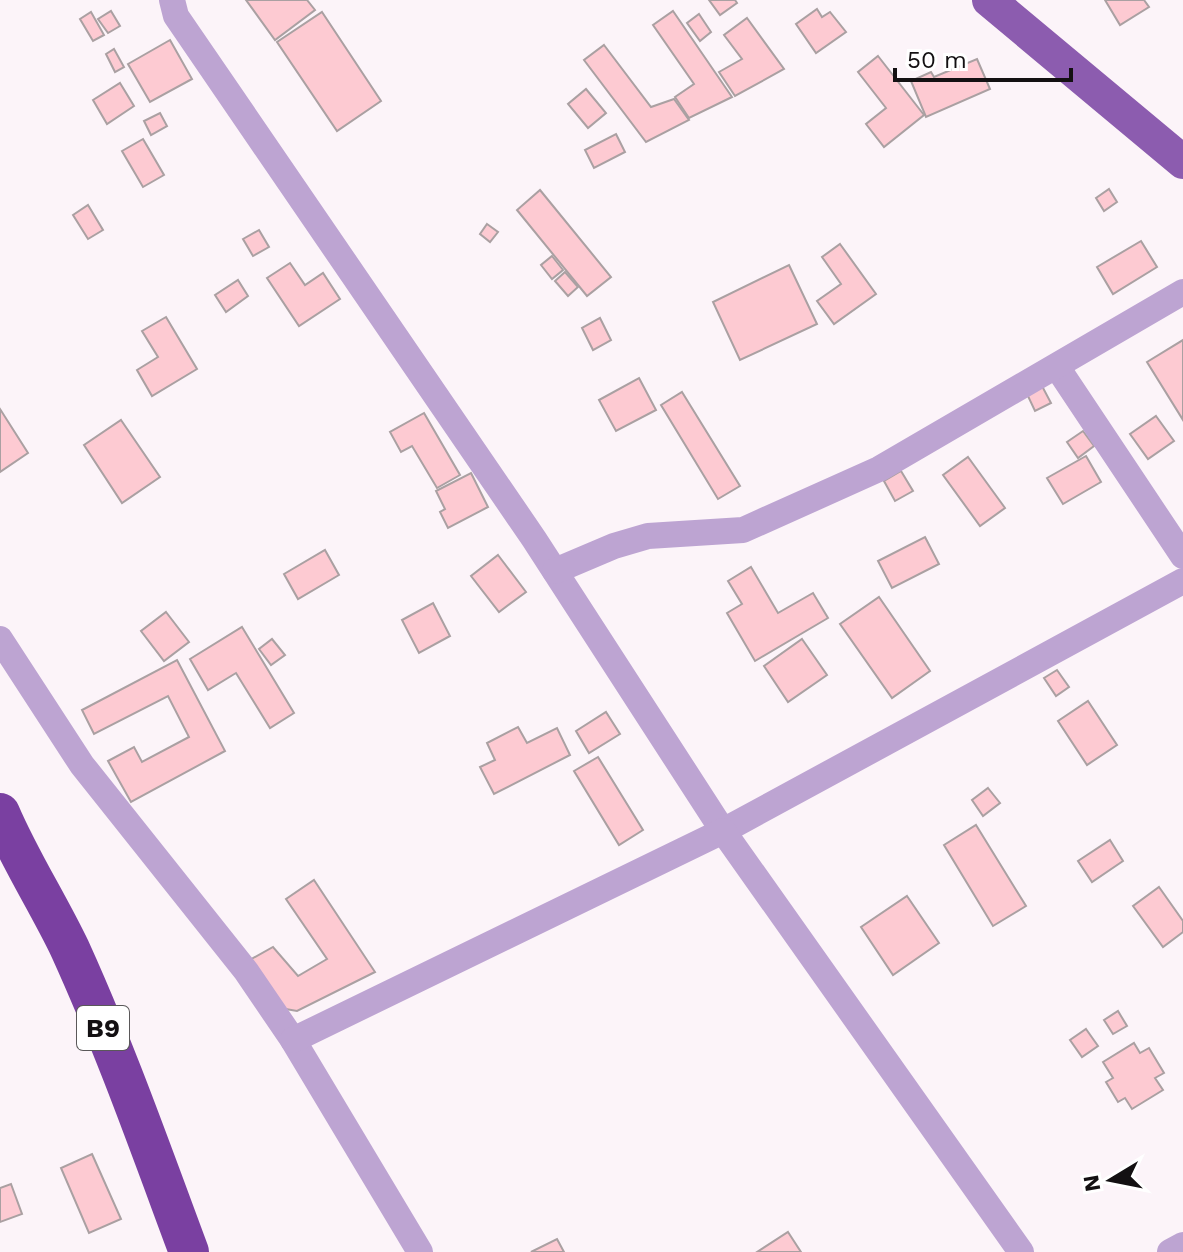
<svg xmlns="http://www.w3.org/2000/svg" width="1183" height="1252" viewBox="0 0 1183 1252" font-family="'Work Sans',sans-serif">
<style>
.building{fill:#fdcad2;stroke:#aaa0a2;stroke-width:2}
.lines{fill:none;stroke-linecap:round;stroke-linejoin:round}
.minor{stroke:#bda4d2;stroke-width:26}
.major{stroke:#8c5caf;stroke-width:34}
.highway{stroke:#7a40a1;stroke-width:40}
.labels{text-anchor:middle;stroke-width:6;stroke-linejoin:round;paint-order:stroke}
.shield{fill:#fff;stroke:#5a5859;stroke-width:2}
.shield-label{font-size:26px;font-weight:bold;fill:#131012}
</style>
<rect width="100%" height="100%" fill="#fcf4f9"/>
<g class="building">
<path d="M246,0H307L315,10L275,40Z"/>
<path d="M709,0H735L737,3L720,15Z"/>
<path d="M1105,0H1144L1149,7L1120,25Z"/>
<path d="M817,9L822,17L830,12L846,32L816,53L796,24Z"/>
<path d="M111,11L120,26L108,33L98,19Z"/>
<path d="M673,11L732,97L689,118L675,97L694,84L653,25Z"/>
<path d="M91,12L104,35L93,41L80,19Z"/>
<path d="M322,12L381,101L337,131L277,42Z"/>
<path d="M699,14L711,32L700,41L687,23Z"/>
<path d="M747,18L784,69L735,96L719,72L742,59L724,35Z"/>
<path d="M170,40L192,79L150,102L128,64Z"/>
<path d="M604,45L651,107L674,99L689,120L646,142L584,60Z"/>
<path d="M114,49L124,67L115,72L106,54Z"/>
<path d="M878,56L924,115L884,147L866,124L886,108L858,72Z"/>
<path d="M977,59L990,89L926,117L911,81L931,72L934,77Z"/>
<path d="M120,83L134,106L107,124L93,100Z"/>
<path d="M586,89L606,113L588,128L568,104Z"/>
<path d="M160,113L167,126L151,135L144,121Z"/>
<path d="M616,134L625,152L594,168L585,150Z"/>
<path d="M143,139L164,175L143,187L122,151Z"/>
<path d="M1109,189L1117,202L1104,211L1096,198Z"/>
<path d="M540,190L611,277L587,296L517,210Z"/>
<path d="M88,205L103,230L88,239L73,215Z"/>
<path d="M487,224L498,232L490,242L480,234Z"/>
<path d="M259,230L269,247L253,256L243,239Z"/>
<path d="M1141,241L1157,267L1113,294L1097,267Z"/>
<path d="M840,244L876,294L834,324L817,301L841,284L822,257Z"/>
<path d="M552,256L563,270L552,279L541,265Z"/>
<path d="M290,263L305,285L323,273L340,299L299,326L267,278Z"/>
<path d="M789,265L817,324L740,360L713,302Z"/>
<path d="M565,272L578,287L568,296L555,281Z"/>
<path d="M238,280L248,296L226,312L215,295Z"/>
<path d="M166,317L197,369L152,396L137,370L158,357L142,331Z"/>
<path d="M600,318L611,340L593,350L582,328Z"/>
<path d="M1183,340V420L1147,362Z"/>
<path d="M639,378L656,410L616,431L599,400Z"/>
<path d="M1042,386L1051,403L1035,411L1027,394Z"/>
<path d="M682,392L740,486L718,499L661,405Z"/>
<path d="M0,409L28,453L0,472Z"/>
<path d="M424,413L460,475L437,488L412,446L401,452L390,432Z"/>
<path d="M1156,416L1174,441L1148,459L1130,434Z"/>
<path d="M121,420L160,477L122,503L84,445Z"/>
<path d="M1083,431L1094,446L1078,458L1067,442Z"/>
<path d="M1086,456L1101,482L1063,504L1047,478Z"/>
<path d="M968,457L1005,508L980,526L943,475Z"/>
<path d="M901,471L913,491L895,501L884,481Z"/>
<path d="M471,473L488,507L448,528L440,512L445,509L436,491Z"/>
<path d="M925,537L939,564L892,588L878,561Z"/>
<path d="M325,550L339,575L298,599L284,574Z"/>
<path d="M498,555L526,592L499,612L471,576Z"/>
<path d="M751,567L778,613L813,593L828,618L755,661L727,613L742,604L728,581Z"/>
<path d="M879,597L930,671L892,698L840,624Z"/>
<path d="M433,603L450,636L419,653L402,620Z"/>
<path d="M166,612L189,642L164,661L141,631Z"/>
<path d="M242,627L294,713L270,728L236,673L208,690L190,659Z"/>
<path d="M272,639L285,655L271,665L259,649Z"/>
<path d="M802,639L827,675L788,702L764,666Z"/>
<path d="M177,660L225,751L131,802L108,761L134,747L142,762L189,737L168,696L94,734L82,710Z"/>
<path d="M1057,670L1069,687L1056,696L1044,678Z"/>
<path d="M1088,701L1117,745L1087,765L1058,721Z"/>
<path d="M606,712L620,734L589,753L576,731Z"/>
<path d="M518,727L527,743L557,728L570,755L494,794L480,767L495,760L487,743Z"/>
<path d="M598,757L643,830L619,845L574,771Z"/>
<path d="M988,788L1000,803L983,816L972,800Z"/>
<path d="M976,825L1026,906L993,926L944,845Z"/>
<path d="M1110,840L1123,861L1092,882L1078,861Z"/>
<path d="M314,880L375,972L297,1011L280,1008L246,962L273,947L298,976L327,959L286,899Z"/>
<path d="M1159,887L1183,921V932L1163,947L1133,906Z"/>
<path d="M907,896L939,943L893,975L861,927Z"/>
<path d="M1118,1011L1127,1026L1113,1034L1104,1020Z"/>
<path d="M1086,1029L1098,1046L1082,1057L1070,1040Z"/>
<path d="M1134,1043L1140,1053L1149,1048L1164,1073L1155,1078L1163,1090L1132,1109L1125,1098L1118,1102L1106,1082L1113,1078L1103,1062Z"/>
<path d="M92,1154L121,1219L89,1233L61,1168Z"/>
<path d="M11,1184L22,1214L0,1222V1188Z"/>
<path d="M788,1232L801,1252H757Z"/>
<path d="M557,1239L564,1252H531Z"/>
</g>
<g class="lines">
<g class="minor">
<path d="M172,0L176,16L534,539L723,831L1183,581"/>
<path d="M1057,367L1183,556"/>
<path d="M555,571L614,546L648,536L743,530L879,469L1183,292"/>
<path d="M0,639L82,765L246,971L293,1040L420,1252"/>
<path d="M293,1040L723,831L1021,1252"/>
<path d="M1170,1252L1183,1245"/>
</g>
<path class="major" d="M989,0L1183,162"/>
<path class="highway" d="M0,813C20,860 48,903 70,949C115,1048 151,1150 189,1252"/>
</g>
<g class="labels">
<rect class="shield" x="77" y="1006" width="52" height="44" rx="6"/>
<g class="shield-label">
<text x="103" y="1037">B9</text>
</g>
</g>
<g transform="translate(1111 1180) rotate(260)" stroke="#ffffff" stroke-width="6" paint-order="stroke">
<path d="M0-6L14 30L0 20L-14 30Z" fill="#131012"/>
<text y="-12" font-size="22" font-weight="bold" text-anchor="middle" fill="#131012">N</text>
</g>
<path d="M895 68v12h176v-12" fill="none" stroke="#131012" stroke-width="4"/>
<text x="907" y="68" font-size="24" fill="#131012" stroke="#ffffff" stroke-width="6" paint-order="stroke">50 m</text>
</svg>
